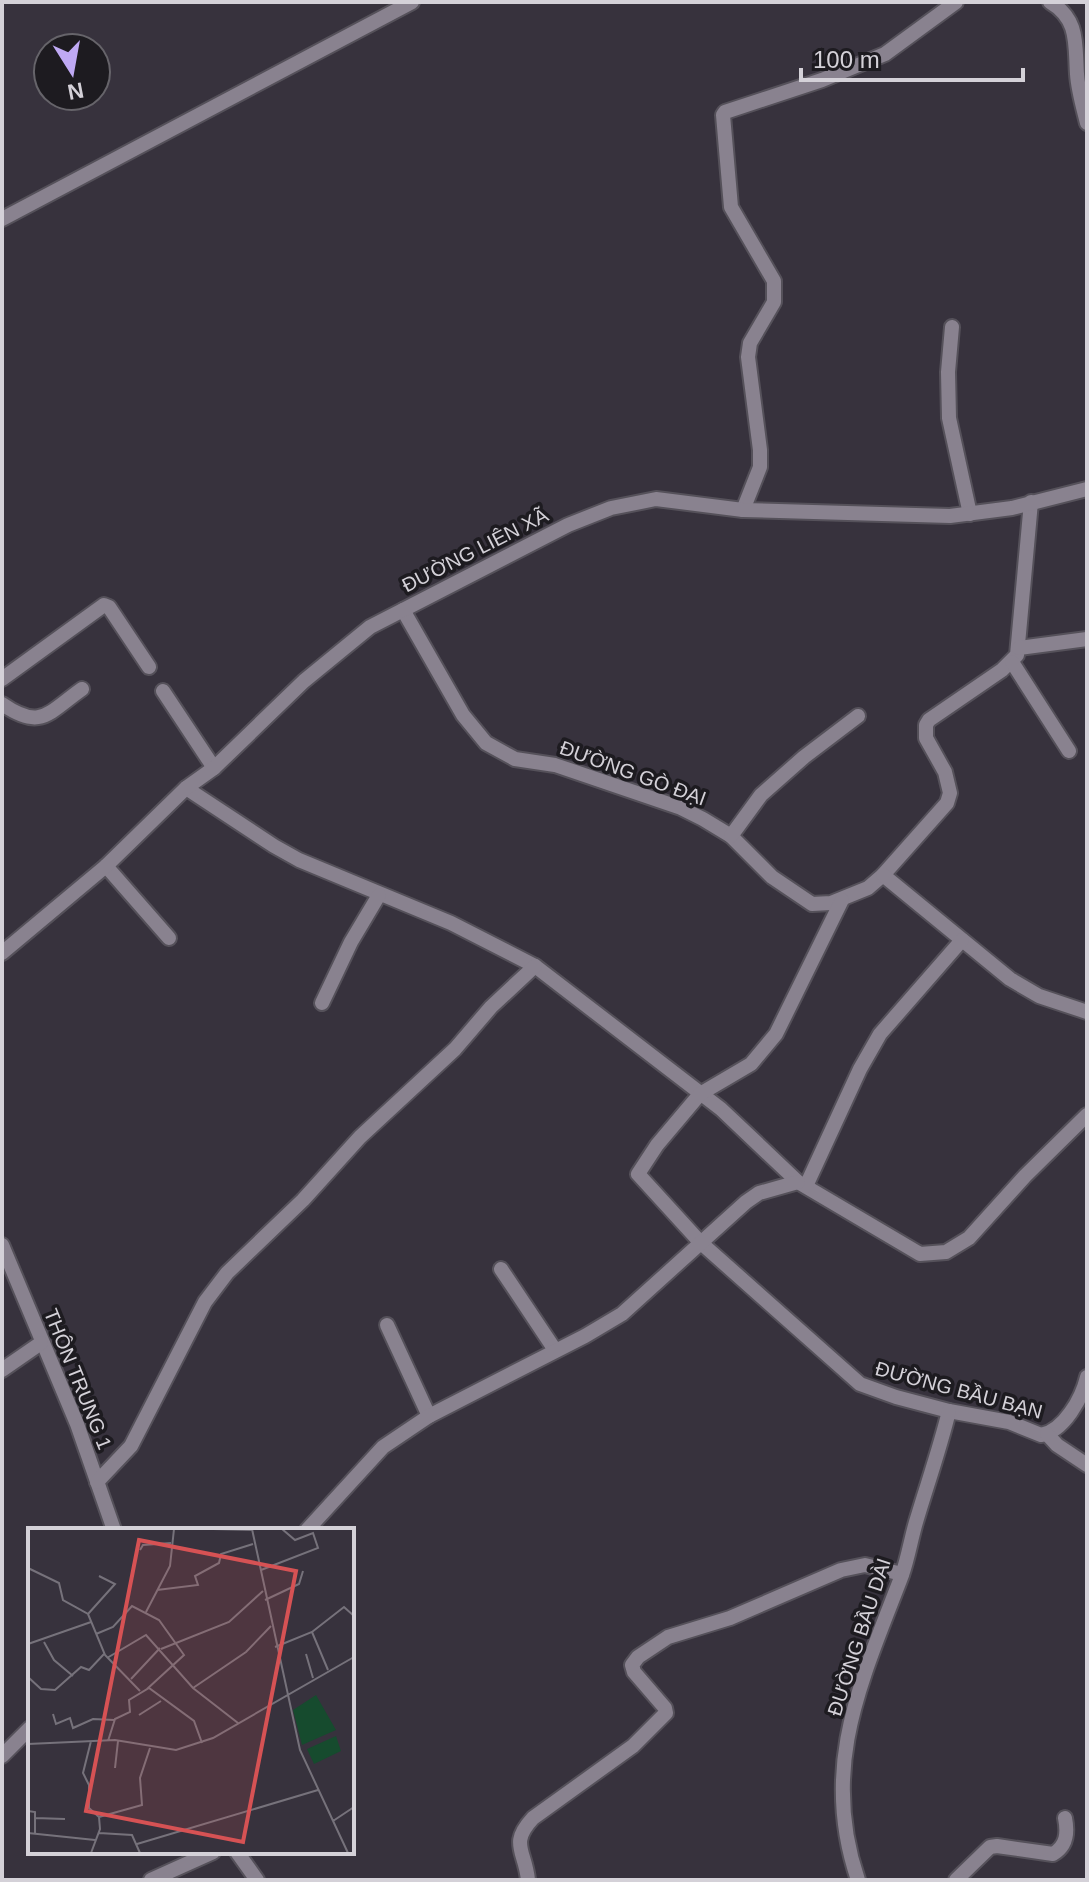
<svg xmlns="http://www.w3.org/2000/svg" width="1089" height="1882" viewBox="0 0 1089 1882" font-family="Arial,sans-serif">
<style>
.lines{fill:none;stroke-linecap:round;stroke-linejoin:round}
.minor-casing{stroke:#55515a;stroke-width:18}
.minor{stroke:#89828f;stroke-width:14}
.labels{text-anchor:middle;stroke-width:7;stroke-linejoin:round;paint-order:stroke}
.street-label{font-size:20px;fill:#d4d1d8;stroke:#1d1b20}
.inset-road{fill:none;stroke:#76727b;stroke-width:2}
.view{fill:#d65254;fill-opacity:0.15;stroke:#d65254;stroke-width:4}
.inset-edge{fill:none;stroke:#d4d1d8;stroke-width:4}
</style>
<rect width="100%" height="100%" fill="#37323d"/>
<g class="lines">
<defs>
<g id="minor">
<path d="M1050,2C1079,19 1075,44 1077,74C1078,90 1083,107 1087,123"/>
<path d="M2,219L412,2"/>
<path d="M952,327L948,372L949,418L970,514"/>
<path d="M743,510L760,467V450L748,357L750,343L774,302V281L731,207L723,115L725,112L822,80L885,54L956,2"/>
<path d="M403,610L463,715L486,743L515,759L555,765L681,808L703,819L731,836L772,877L812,904L831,903L868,888L883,875L947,803L950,793L945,772L926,738V725L929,720L1002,670L1017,655L1031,502"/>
<path d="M1019,648L1087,639"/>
<path d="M1012,662L1069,751"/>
<path d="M2,679L104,605L109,607L149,667"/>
<path d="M163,691L214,768"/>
<path d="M2,704C41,731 48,713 82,689"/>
<path d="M186,788L274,846L299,860L451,923L535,966L721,1109L798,1182L920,1254L946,1252L969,1238L1025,1176L1087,1115"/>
<path d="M731,836L761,795L804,757L858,716"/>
<path d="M106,866L169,938"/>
<path d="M883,875L1010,979L1039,996L1087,1012"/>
<path d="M842,900L776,1034L751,1064L700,1094L657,1145L638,1174L700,1242L860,1384L896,1397L949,1411L1009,1422L1041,1435C1064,1431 1082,1398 1087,1377"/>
<path d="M2,953L106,866L186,788L214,768L304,681L370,627L568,525L611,508L656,499L743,510L950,516L1012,508L1087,489"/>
<path d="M322,1003L351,942L379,895"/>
<path d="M806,1186L860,1069L880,1034L962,940"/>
<path d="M2,1245L77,1424L114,1530"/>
<path d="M501,1269L555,1350"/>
<path d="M387,1325L429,1416"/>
<path d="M2,1370L41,1343"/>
<path d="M1047,1434L1057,1445L1087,1465"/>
<path d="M97,1482L131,1446L205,1302L227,1273L303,1200L360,1137L455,1049L491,1007L535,966"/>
<path d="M307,1530L383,1447L429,1416L585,1336L622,1314L746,1202L759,1193L798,1182"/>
<path d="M2,1756L30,1728"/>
<path d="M237,1852L257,1880"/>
<path d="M151,1880L213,1852"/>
<path d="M528,1880C525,1850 509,1844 533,1818L633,1746L666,1713L665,1708L634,1672L632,1665L638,1657L668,1637L730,1618L841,1570L865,1565L902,1574"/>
<path d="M858,1880C819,1766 862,1680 902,1575C908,1558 911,1539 916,1522C927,1485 940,1448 949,1411"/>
<path d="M956,1880L990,1847L997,1846L1053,1854C1067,1846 1068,1833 1065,1818"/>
</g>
</defs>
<use href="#minor" class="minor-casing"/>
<use href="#minor" class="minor"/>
</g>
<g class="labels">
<g class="street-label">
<text transform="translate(475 550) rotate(-27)" y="7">ĐƯỜNG LIÊN XÃ</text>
<text transform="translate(633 773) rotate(20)" y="7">ĐƯỜNG GÒ ĐẠI</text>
<text transform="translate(78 1379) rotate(68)" y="7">THÔN TRUNG 1</text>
<text transform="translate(959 1390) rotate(15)" y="7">ĐƯỜNG BẦU BẠN</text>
<text transform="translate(859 1637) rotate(-72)" y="7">ĐƯỜNG BẦU DÀI</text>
</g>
</g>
<g transform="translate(28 1528)">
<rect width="326" height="326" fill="#37323d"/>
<path d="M288,167L308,202L274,217L265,182ZM308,208L313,223L286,236L279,221Z" fill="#164b2e"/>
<path class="inset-road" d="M185,1L224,2M224,1L272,222L320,325M112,22L115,17L143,15M0,40L31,55L35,72L60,86L77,127L112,163M233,42L290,20L285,5L267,12L254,1M129,62L170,57L167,48L191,35L193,26L225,16M237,72L271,56L275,43M118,84L142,38L146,1M60,86L87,56L71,48M284,104L300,142M68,106L85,99L104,78L131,92L156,127L119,161M16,114L26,132L45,148M0,116L63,94M247,119L284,104L316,79L326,88M133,121L201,94L235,63M278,126L285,150M79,130L118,107L165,160L210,195M0,149L13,161L27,162L53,139L61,142L76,126M103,151L132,120M165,160L218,124L243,98M25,186L28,196L42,190L45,200L65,191L86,192M111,187L133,173M63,213L55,245L61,257V280L71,289L72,301L63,325M80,213L87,191L102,184L101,172L121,160L166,193L174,215M0,216L87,212L148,222L185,210L326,129M87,240L90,213M0,283L7,284V305M71,289L114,277L112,250L122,220M7,290L37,291M305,293L326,279M0,305L67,312M71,305L104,307L112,325M109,316L290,262"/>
<path class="view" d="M111,12L268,43L215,314L58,283Z"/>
<rect width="326" height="326" class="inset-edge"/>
</g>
<rect width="1089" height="1882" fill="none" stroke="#d4d1d8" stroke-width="8"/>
<g transform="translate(72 72) rotate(169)"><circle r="38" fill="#1d1b20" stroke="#66646a" stroke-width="2"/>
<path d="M0-6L14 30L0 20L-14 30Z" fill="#bfa9f4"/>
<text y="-12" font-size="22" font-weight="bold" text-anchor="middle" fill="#d4d1d8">N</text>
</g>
<path d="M801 68v12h222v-12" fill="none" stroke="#d4d1d8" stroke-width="4"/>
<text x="813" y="68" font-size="24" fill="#d4d1d8" stroke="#1d1b20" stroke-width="6" paint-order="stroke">100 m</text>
</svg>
